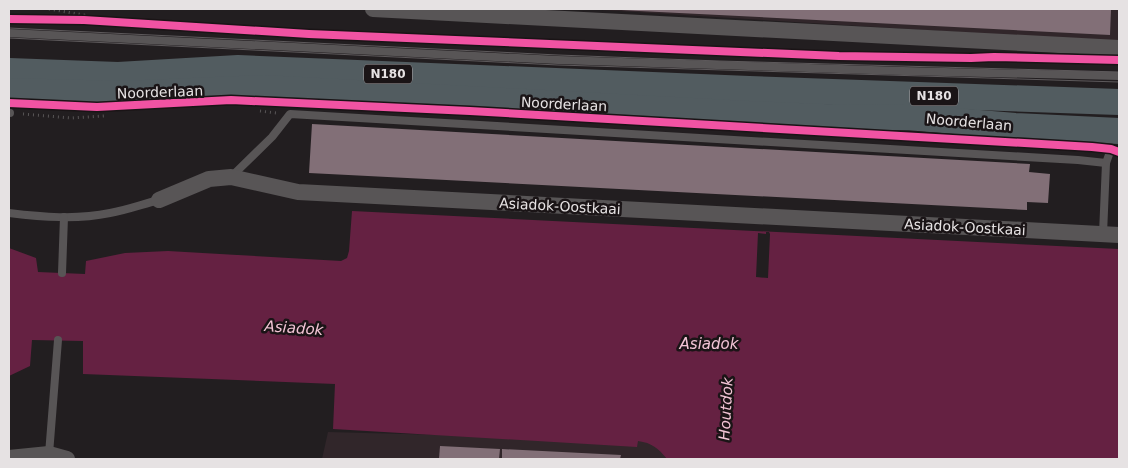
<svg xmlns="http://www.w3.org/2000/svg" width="1128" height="468" viewBox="0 0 1128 468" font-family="'DejaVu Sans',sans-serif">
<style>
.built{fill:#31262a}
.water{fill:#652142}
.pier{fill:#221e20}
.building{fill:#826f77}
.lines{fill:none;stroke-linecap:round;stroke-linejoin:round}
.path{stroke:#585556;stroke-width:3;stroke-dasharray:1 4;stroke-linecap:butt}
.service{stroke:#585556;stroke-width:8}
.minor{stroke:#585556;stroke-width:16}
.primary{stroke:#525c60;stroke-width:26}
.tram{stroke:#5e5a5c;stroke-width:1}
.cycleway-casing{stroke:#1a1416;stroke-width:11}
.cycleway{stroke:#f153a3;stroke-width:8}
.labels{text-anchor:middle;stroke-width:5;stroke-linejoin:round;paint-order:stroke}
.shield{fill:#1a1416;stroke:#a9a4a6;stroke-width:1}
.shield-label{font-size:12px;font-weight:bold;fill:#e6e2e3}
.street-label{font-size:14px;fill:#e6e2e3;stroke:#1a1416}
.water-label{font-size:15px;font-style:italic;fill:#f2c4d5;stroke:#1a1416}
</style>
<rect width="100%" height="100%" fill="#221e20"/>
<g class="built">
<path d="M586,9H1119V42Z"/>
<path d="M328,432L638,440L650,443L659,449L667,459H322Z"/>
</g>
<path class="water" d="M352,211L1119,249V459H667C658,448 652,443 638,441L637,447L333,429L335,384L83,374V341L32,340L30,366L9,376V248L36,258L38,272L85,274L86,261L125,253L168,251L341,261L347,258L349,251Z"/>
<path class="pier" d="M766,232H769L770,234L768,278L756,277L758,233L766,234Z"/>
<g class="building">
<path d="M621,9H1111L1110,35L639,11L621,10Z"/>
<path d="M312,124L1030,164L1029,172L1050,174L1048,203L1027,202V210L309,173Z"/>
<path d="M440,446L500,449L499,459H439Z"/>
<path d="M502,449L621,455L620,459H502Z"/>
</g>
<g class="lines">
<g class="path">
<path d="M49,9L84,15V23"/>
<path d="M260,111L276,113"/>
<path d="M23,114L71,118L104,116"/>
</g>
<g class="service">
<path d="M9,33L558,60L903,71L1119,76"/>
<path d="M9,113H10"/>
<path d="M231,177L272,137L290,114L1078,160L1106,163"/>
<path d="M9,213C42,217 77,220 110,213C127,210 143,204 159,200"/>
<path d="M1103,234L1106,163L1111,149"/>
<path d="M62,273L64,217"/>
<path d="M49,454L58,340"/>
</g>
<g class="minor">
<path d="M373,9L1119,48"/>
<path d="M159,200L209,179L231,177L298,192L1119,235"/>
<path d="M9,458L49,454L67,459"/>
</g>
<g class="primary">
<path d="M9,71L118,75L238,68L749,89L1119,102"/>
<path d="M9,91L122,94L264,88L748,114L847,118L907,117L1015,126L1119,131"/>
</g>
<g class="tram">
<path d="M9,28L558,55L719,61L1119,72"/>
<path d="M9,38L558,65L1119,82"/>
</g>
<defs>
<g id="cycleway">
<path d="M9,19L84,20L309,34L839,56L971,58L994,57L1119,60"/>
<path d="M9,103L97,107L231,100L470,111L1092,147L1111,149L1119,152"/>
</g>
</defs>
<use href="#cycleway" class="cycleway-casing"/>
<use href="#cycleway" class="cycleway"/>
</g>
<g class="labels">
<g class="shield">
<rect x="364" y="64.5" width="48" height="19" rx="4"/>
<rect x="910" y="86.5" width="48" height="19" rx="4"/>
</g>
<g class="shield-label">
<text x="388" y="78">N180</text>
<text x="934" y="100">N180</text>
</g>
<g class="street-label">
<text transform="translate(160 92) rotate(-2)" y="5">Noorderlaan</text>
<text transform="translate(564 104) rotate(3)" y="5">Noorderlaan</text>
<text transform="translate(969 122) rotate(5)" y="5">Noorderlaan</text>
<text transform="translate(560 206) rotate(3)" y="5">Asiadok-Oostkaai</text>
<text transform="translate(965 227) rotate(3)" y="5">Asiadok-Oostkaai</text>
</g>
<g class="water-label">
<text transform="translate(294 328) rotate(4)" y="5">Asiadok</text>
<text x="709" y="349">Asiadok</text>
<text transform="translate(726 409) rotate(-87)" y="5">Houtdok</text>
</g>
</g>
<rect width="1128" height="468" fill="none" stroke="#e6e2e3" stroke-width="20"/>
</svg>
